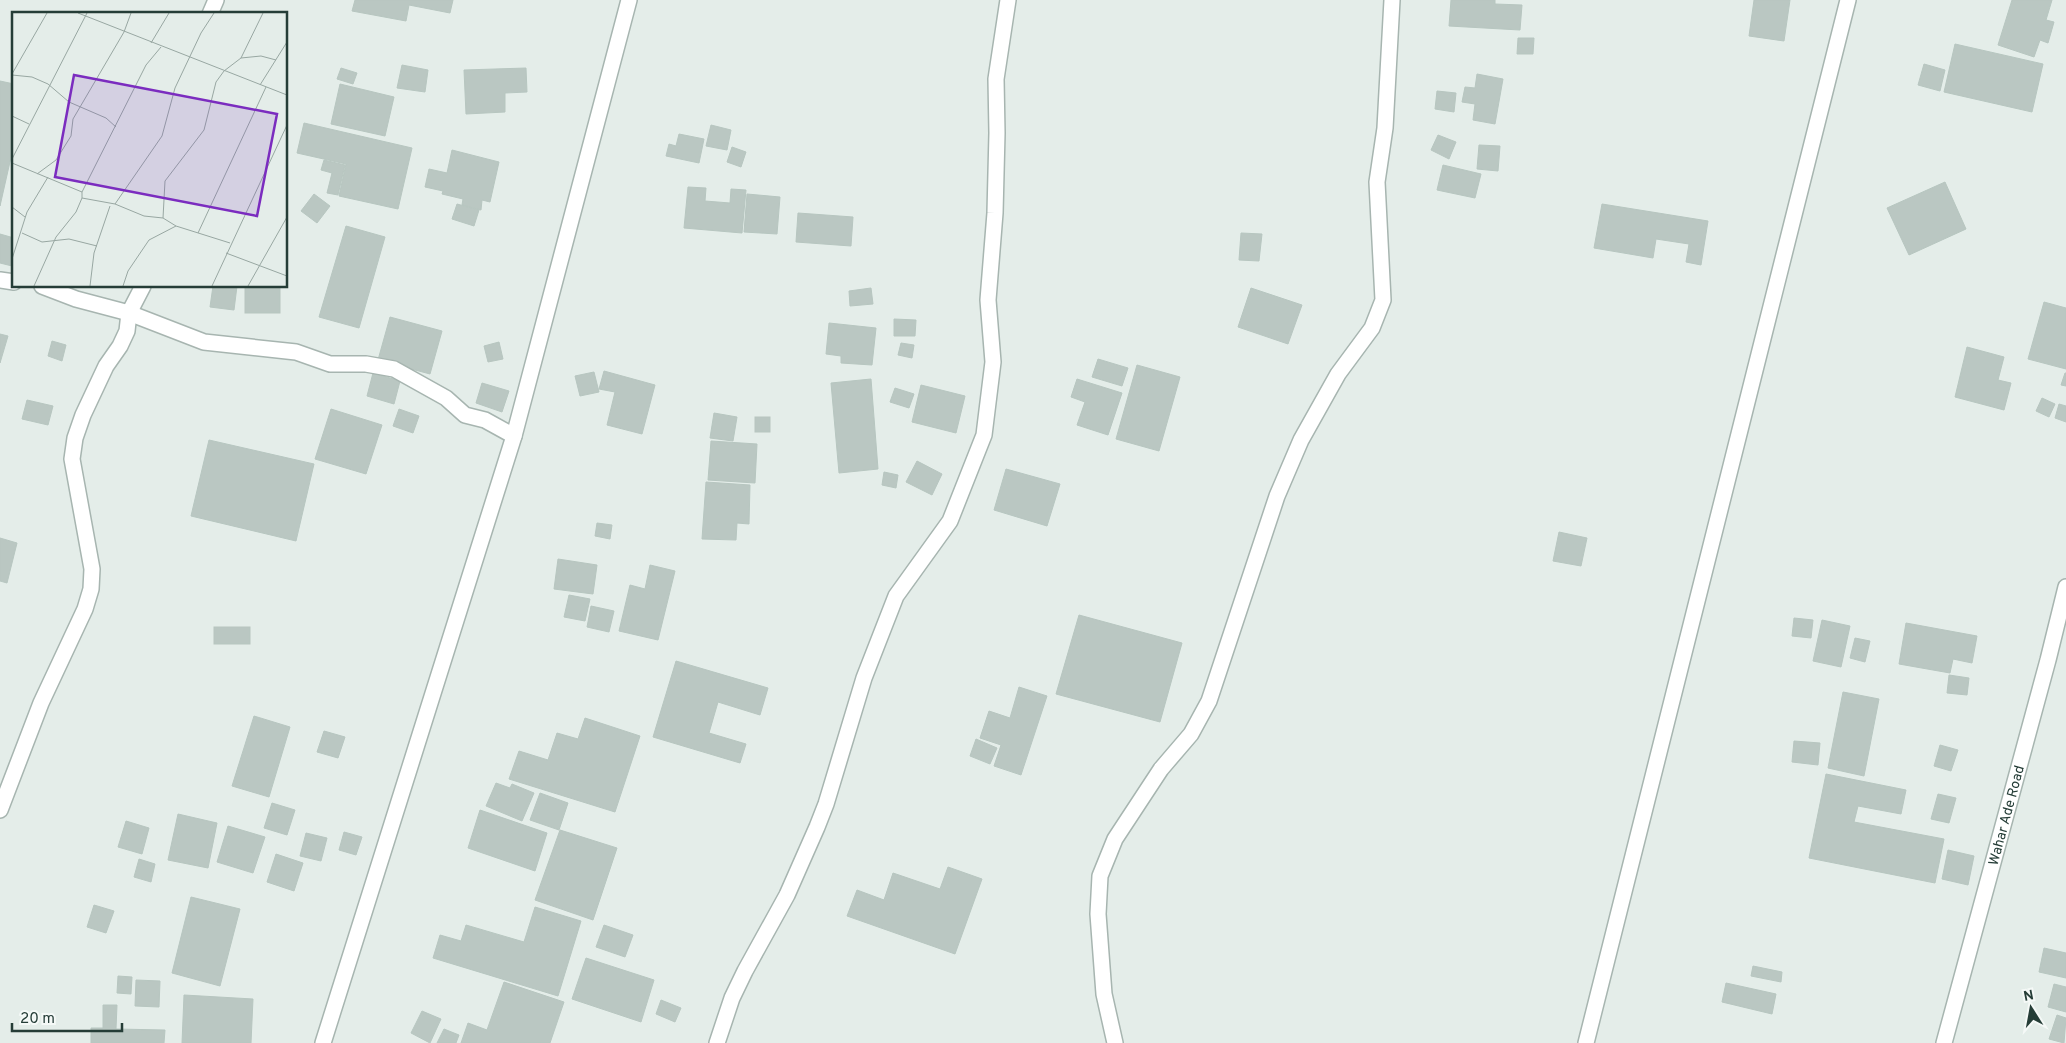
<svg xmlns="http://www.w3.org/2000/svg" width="2066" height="1043" viewBox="0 0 2066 1043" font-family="Overpass,sans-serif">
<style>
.building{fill:#bac7c2;stroke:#b7c6c0}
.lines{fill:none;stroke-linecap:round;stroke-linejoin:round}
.minor-casing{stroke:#a7b5b0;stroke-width:18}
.minor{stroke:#fff;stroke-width:15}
.labels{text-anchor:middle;stroke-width:5;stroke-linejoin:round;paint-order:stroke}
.street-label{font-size:14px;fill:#253d37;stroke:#f5f9f7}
.inset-road{fill:none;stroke:#98a7a2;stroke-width:1}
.view{fill:#7b2cbf;fill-opacity:0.15;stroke:#7b2cbf;stroke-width:2.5}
.inset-edge{fill:none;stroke:#253d37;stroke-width:2.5}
</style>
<rect width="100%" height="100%" fill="#e4ede9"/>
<g class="building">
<path d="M355,0H453L450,13L409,5L406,21L352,11Z"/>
<path d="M1451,0H1495V4L1522,5L1520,30L1449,26Z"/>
<path d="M1754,0H1790L1784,41L1749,36Z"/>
<path d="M2012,0H2052L2046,20L2054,22L2048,43L2040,40L2034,57L1998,45Z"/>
<path d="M1518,38H1534L1533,54H1517Z"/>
<path d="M1955,44L2043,64L2032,112L1944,92Z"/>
<path d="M1924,64L1945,70L1940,91L1918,85Z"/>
<path d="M402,65L428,70L425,92L397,88Z"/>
<path d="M341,68L357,73L353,84L337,79Z"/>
<path d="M526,68L527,92L505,93V112L466,114L464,70Z"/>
<path d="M1477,74L1503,79L1495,124L1473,120L1475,104L1462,102L1465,87L1475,88Z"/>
<path d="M0,81L14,84V144L0,206Z"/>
<path d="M340,84L394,97L385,136L331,124Z"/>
<path d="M1437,91L1456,93L1454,112L1435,109Z"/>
<path d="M304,123L412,148L398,209L339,196L346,164L297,153Z"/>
<path d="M711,125L731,130L727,150L706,146Z"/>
<path d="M679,134L704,139L699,163L666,156L669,144L676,146Z"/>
<path d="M1438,135L1456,142L1449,159L1431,150Z"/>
<path d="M1479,145L1500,146L1498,171L1477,169Z"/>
<path d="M732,147L746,152L741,167L727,162Z"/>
<path d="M452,150L499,162L490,202L482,200L481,210L462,205L463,199L442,194L443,191L425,187L429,169L447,173Z"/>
<path d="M324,160L345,165L338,195L327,193L332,173L321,170Z"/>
<path d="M1443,165L1481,174L1475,198L1437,190Z"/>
<path d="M1945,182L1966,229L1909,255L1887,208Z"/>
<path d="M688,187L706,188L705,201L730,203L731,189L746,190L742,233L684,228Z"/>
<path d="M314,194L330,206L317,223L301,211Z"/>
<path d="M747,194L780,197L777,234L744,232Z"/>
<path d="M457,204L479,210L474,226L452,219Z"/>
<path d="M1602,204L1708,221L1701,265L1686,262L1689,244L1656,239L1653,258L1594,248Z"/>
<path d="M798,213L853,217L851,246L796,242Z"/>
<path d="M346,226L385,237L359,328L319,317Z"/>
<path d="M1241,233L1262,234L1259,261L1239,260Z"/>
<path d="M0,234L14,238V260L12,266L0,263Z"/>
<path d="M213,286H237L234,310L210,307Z"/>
<rect x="245" y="286" width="35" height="27"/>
<path d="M871,288L873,304L850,306L849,291Z"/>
<path d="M1251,288L1302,305L1288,344L1238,327Z"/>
<path d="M2044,302L2066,308V369L2028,359Z"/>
<path d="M390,317L442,331L430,374L378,360Z"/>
<path d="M894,319L916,320L915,336H894Z"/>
<path d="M829,323L876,328L872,365L841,363V356L826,354Z"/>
<path d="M0,334L8,336L0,363Z"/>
<path d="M52,341L66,345L62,361L48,356Z"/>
<path d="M499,342L503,359L488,362L484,346Z"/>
<path d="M901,343L914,345L912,358L898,355Z"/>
<path d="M1967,347L2004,357L1998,380L2011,383L2004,410L1955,397Z"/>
<path d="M1098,359L1128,368L1122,386L1092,377Z"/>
<path d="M1137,365L1180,377L1159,451L1116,439Z"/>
<path d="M604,371L655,385L642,434L607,425L615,392L599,389Z"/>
<path d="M594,372L599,392L580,396L575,376Z"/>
<path d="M373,373L400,381L394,404L367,396Z"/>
<path d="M2065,373H2066V386L2061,385Z"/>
<path d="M871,379L878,469L839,473L831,383Z"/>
<path d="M1077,379L1122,393L1108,435L1077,425L1085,402L1071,397Z"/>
<path d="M482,383L509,391L502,412L476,403Z"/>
<path d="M921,385L965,396L956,433L912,422Z"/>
<path d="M895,388L914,394L909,408L890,402Z"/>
<path d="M2042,398L2055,404L2049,417L2036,411Z"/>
<path d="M27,400L53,406L48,425L22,419Z"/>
<path d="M2059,404L2066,406V422L2055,418Z"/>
<path d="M331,409L382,425L366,474L315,459Z"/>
<path d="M399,409L419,416L413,433L393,426Z"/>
<path d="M714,413L737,417L733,441L710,438Z"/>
<rect x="755" y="417" width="15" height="15"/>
<path d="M209,440L314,464L296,541L191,516Z"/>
<path d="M711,441L757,444L755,483L708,480Z"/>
<path d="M917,461L942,474L932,495L906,482Z"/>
<path d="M1006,469L1060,484L1047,526L994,510Z"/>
<path d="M884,472L898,475L896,488L882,485Z"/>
<path d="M706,482L750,485L749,524L737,523L736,540L702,539Z"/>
<path d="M597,523L612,525L610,539L595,536Z"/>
<path d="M1559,532L1587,538L1581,566L1553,561Z"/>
<path d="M0,538L17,543L7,583L0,581Z"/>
<path d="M558,559L597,565L593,594L554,589Z"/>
<path d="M650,565L675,571L658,640L619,631L630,585L645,589Z"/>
<path d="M569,595L590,599L585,621L564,617Z"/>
<path d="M591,606L614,611L609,632L587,627Z"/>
<path d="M1079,615L1182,643L1160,722L1056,694Z"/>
<path d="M1794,618L1813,620L1811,638L1792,636Z"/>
<path d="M1822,620L1850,626L1841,667L1813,661Z"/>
<path d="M1906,623L1977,636L1972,663L1953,659L1950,673L1899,664Z"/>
<rect x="214" y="627" width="36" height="17"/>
<path d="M1855,638L1870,641L1865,662L1850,658Z"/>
<path d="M676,661L768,688L760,715L718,702L709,733L746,744L740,763L653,737Z"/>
<path d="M1949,675L1969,678L1967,695L1947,693Z"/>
<path d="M1019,687L1047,696L1021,775L994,766L1001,745L980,738L989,711L1010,718Z"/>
<path d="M1843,692L1879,699L1864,776L1828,768Z"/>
<path d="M254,716L290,727L269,797L232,786Z"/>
<path d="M585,718L640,736L615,812L509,779L519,751L548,760L557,733L578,739Z"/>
<path d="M324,731L345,737L338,758L317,752Z"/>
<path d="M976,739L997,748L990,764L970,756Z"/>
<path d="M1794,741L1820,743L1818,765L1792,762Z"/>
<path d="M1940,745L1958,750L1951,771L1934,766Z"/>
<path d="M1826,774L1906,790L1901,814L1858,806L1854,822L1944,839L1935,883L1809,858Z"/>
<path d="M496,783L510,788L512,784L534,793L522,821L486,806Z"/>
<path d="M540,793L568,803L559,830L530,820Z"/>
<path d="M1938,794L1956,798L1949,823L1931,819Z"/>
<path d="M272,803L295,810L287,835L264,828Z"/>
<path d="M480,810L547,833L535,871L468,848Z"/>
<path d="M178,814L217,823L208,868L168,860Z"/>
<path d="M126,821L149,828L142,854L118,847Z"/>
<path d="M228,826L265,837L253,873L217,862Z"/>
<path d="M560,830L617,848L593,920L535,900Z"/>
<path d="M344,832L362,837L356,855L339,850Z"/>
<path d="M306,833L327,838L321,861L300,856Z"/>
<path d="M1948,850L1974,856L1968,885L1942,879Z"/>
<path d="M276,854L303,863L294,891L267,882Z"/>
<path d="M139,859L155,864L151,882L134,877Z"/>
<path d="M948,867L982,879L955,954L847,916L857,890L884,900L893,873L940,889Z"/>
<path d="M191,897L240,909L220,986L172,973Z"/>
<path d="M94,905L114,911L106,933L87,927Z"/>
<path d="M535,907L581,921L558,996L433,958L440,935L461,941L466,925L524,942Z"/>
<path d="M604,925L633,935L625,957L596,947Z"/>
<path d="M2044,948L2066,953V978L2039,972Z"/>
<path d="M586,958L654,980L641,1022L572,999Z"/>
<path d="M1753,966L1782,972L1781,982L1751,976Z"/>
<path d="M118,976L132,977L131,994L117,993Z"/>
<path d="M136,980L160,981L159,1007L135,1006Z"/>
<path d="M504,982L564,1002L550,1043H461L468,1023L487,1030Z"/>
<path d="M1726,983L1776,994L1772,1014L1722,1002Z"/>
<path d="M2054,984L2066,987V1012L2048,1007Z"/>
<path d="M184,995L253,999L251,1043H182Z"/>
<path d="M661,1000L681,1008L675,1022L656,1014Z"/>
<path d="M103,1005H117L116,1029L165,1030L164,1043H91V1028H103Z"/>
<path d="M422,1011L441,1019L430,1043L411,1033Z"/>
<path d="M2057,1015L2066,1018L2064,1043L2049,1039Z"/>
<path d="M444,1029L459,1035L456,1043H437Z"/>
</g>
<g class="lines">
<defs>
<g id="minor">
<path d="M210,14L216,0"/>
<path d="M0,280L14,282"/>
<path d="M42,286L76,299L129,313L204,342L296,352L330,364H366L394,369L446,398L465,415L485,420L514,436"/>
<path d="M0,810L41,703L85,609L91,589L92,569L72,459L75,438L83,415L106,366L120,346L127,331L129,313L143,286"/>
<path d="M323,1043L514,436L629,0"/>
<path d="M717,1043L732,998L745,971L787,895L817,827L826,804L864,678L896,596L950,521L984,435L993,362L988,300L995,213L997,133L996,79L1008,0"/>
<path d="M1115,1043L1104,994L1098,914L1100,876L1115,839L1161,769L1191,734L1209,701L1277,496L1301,440L1338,374L1372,328L1383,300L1377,182L1385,128L1392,0"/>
<path d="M1586,1043L1848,0"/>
<path id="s1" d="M1944,1043L2048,660L2066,587"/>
</g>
</defs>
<use href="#minor" class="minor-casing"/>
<use href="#minor" class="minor"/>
</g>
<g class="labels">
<g class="street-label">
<text dy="5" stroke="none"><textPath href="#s1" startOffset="236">Wahar Ade Road</textPath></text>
</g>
</g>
<g transform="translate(12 12)">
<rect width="275" height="275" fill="#e4ede9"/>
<path class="inset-road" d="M66,1L275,83M139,31L157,1M229,46L251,1M0,62L35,1M0,63L20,65L36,72L57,90L94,106L104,115M248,73L275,30M0,104L17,112M0,147L75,1M0,151L70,180V186L103,192L132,204L151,206L164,214L218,231M25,162L44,148L59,124L61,107L112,20L119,1M70,180L134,53L149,35M103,192L150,124L163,76L189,21L202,1M0,195L13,205M151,206L153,169L192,118L204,70L212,59L229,46L249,44L264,48M10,221L30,230L57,227L85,234M186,221L254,75M214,241L275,264M0,247L15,200L36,165M22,274L44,225L64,200L70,186M78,274L82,241L98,194M111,274L116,259L137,228L164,214M200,274L275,113M236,274L275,205"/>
<path class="view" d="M62,63L265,102L245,204L43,165Z"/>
<rect width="275" height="275" class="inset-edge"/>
</g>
<g transform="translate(2031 1008) rotate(349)" stroke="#f5f9f7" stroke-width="4" paint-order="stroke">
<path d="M0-4L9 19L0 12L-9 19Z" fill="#253d37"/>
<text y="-8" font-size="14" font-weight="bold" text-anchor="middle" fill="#253d37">N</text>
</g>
<path d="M12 1023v8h110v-8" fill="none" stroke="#253d37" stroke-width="2.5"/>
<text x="20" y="1023" font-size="15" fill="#253d37" stroke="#f5f9f7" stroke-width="4" paint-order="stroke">20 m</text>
</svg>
